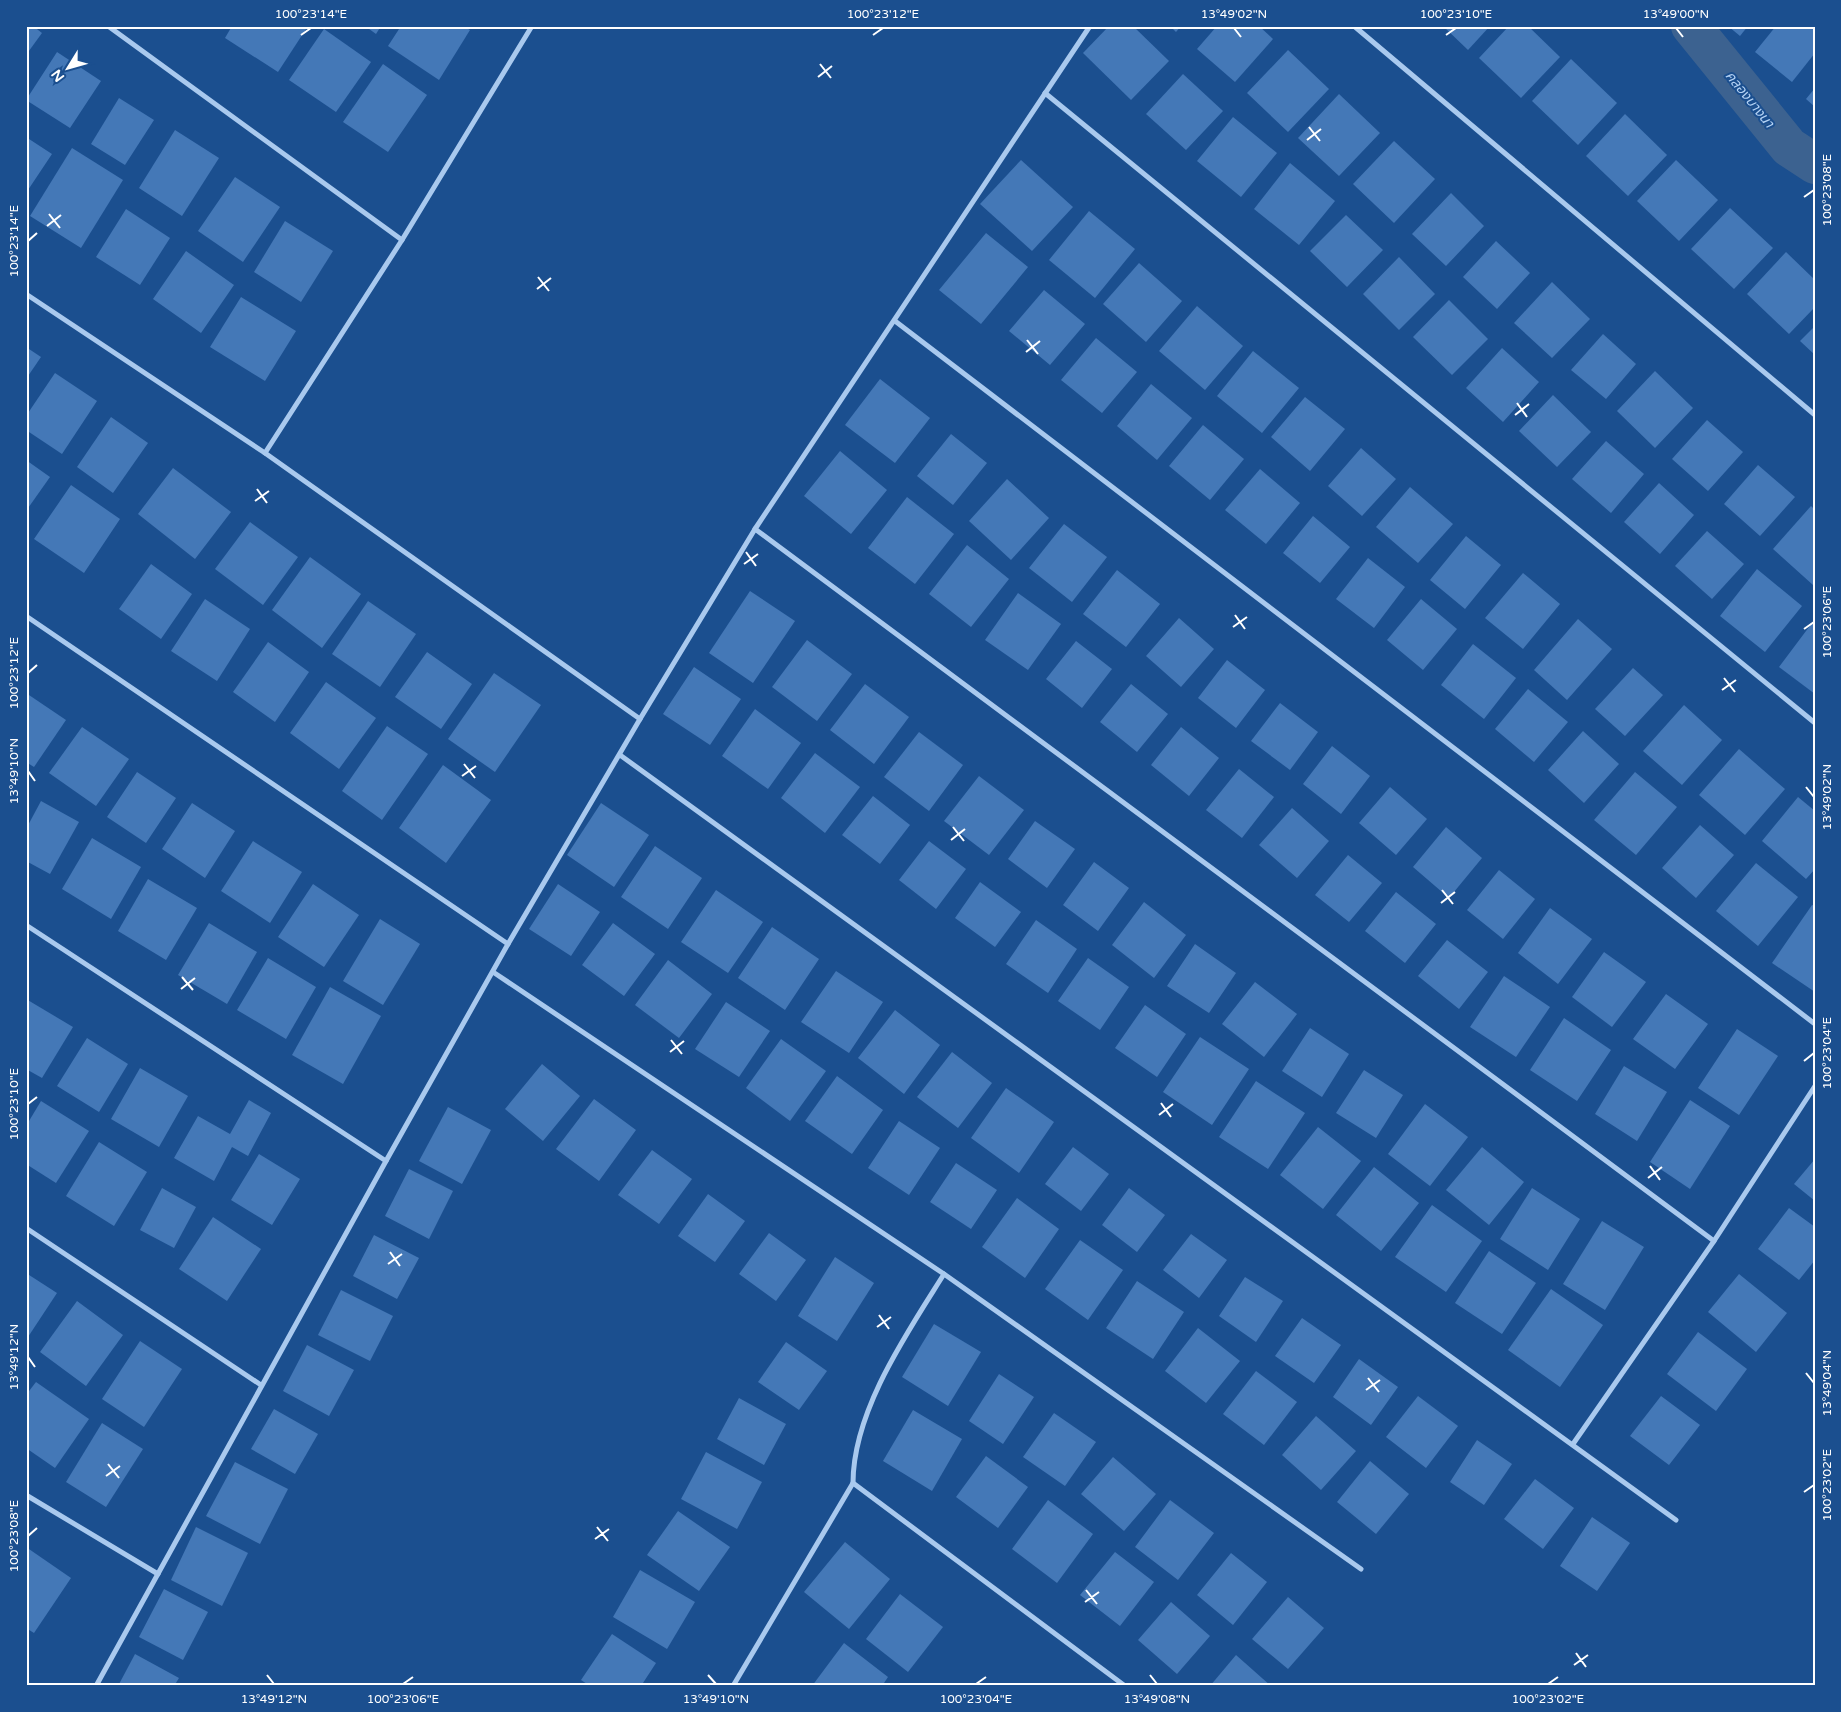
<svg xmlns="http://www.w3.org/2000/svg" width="1841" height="1712" viewBox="0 0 1841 1712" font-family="'Varela Round','Noto Sans Thai',sans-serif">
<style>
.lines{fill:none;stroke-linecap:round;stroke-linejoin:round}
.canal{stroke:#3c6290;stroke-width:40}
.building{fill:#4478b7}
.street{stroke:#a9c9ee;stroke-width:5}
.ticks{fill:none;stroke:#fff;stroke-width:2}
.labels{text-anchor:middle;stroke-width:4;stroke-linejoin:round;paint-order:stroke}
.water-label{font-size:14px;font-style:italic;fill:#b5d3f5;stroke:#1b4f8f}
.neatline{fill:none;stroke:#fff;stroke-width:2}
.ticks-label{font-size:12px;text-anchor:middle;fill:#fff}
</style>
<rect width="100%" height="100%" fill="#1b4f8f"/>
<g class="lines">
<path class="canal" d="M1691,26L1789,147L1815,164"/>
</g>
<g class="building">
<path d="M26,26H33L42,33L26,55Z"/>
<path d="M232,26H308L278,72L225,38Z"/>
<path d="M365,26H381L376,34Z"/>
<path d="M401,26H463L470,30L439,80L388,46Z"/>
<path d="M1109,26H1133L1169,61L1131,100L1083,53Z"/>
<path d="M1170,26H1181L1176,32Z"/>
<path d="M1217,26H1259L1273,39L1235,82L1197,49Z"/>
<path d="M1443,26H1490L1468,50Z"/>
<path d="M1509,26H1528L1560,57L1521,98L1479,58Z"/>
<path d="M1728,26H1748L1740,36Z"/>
<path d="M1776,26H1815V53L1792,82L1755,52Z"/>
<path d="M324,29L371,62L336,112L289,80Z"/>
<path d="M1288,50L1329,89L1288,132L1247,93Z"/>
<path d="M57,52L101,81L70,128L26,100Z"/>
<path d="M1571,59L1617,103L1578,145L1532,101Z"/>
<path d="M383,64L427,95L388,152L343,122Z"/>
<path d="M1183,74L1223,111L1186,150L1146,114Z"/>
<path d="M1815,88V107L1806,99Z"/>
<path d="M1339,94L1380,133L1339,176L1298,138Z"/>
<path d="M119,98L154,120L125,165L91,144Z"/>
<path d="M1625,114L1667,155L1628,196L1586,156Z"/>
<path d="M1233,117L1277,153L1241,197L1197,161Z"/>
<path d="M175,130L219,158L182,216L139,188Z"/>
<path d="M26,137L52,154L26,193Z"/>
<path d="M1394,141L1435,179L1394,223L1353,184Z"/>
<path d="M72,148L123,180L81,248L30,216Z"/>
<path d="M1021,160L1073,207L1032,251L980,204Z"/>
<path d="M1676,160L1718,200L1679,241L1637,201Z"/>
<path d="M1290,163L1335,201L1299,245L1254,209Z"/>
<path d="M235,177L280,207L243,262L198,231Z"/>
<path d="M1451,193L1484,226L1446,266L1412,234Z"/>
<path d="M1730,208L1773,248L1734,289L1691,249Z"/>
<path d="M126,209L170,238L140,285L96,257Z"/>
<path d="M1089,211L1135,249L1095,298L1049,260Z"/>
<path d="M1346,215L1383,250L1347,287L1310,251Z"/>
<path d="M285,221L333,251L301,302L254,272Z"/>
<path d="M986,233L1028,267L981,324L939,290Z"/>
<path d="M1496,241L1530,273L1497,309L1463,277Z"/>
<path d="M186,251L234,285L201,333L153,299Z"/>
<path d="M1786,252L1815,280V307L1789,334L1747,294Z"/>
<path d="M1399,257L1435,294L1399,330L1363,294Z"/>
<path d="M1139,263L1182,301L1146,342L1103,304Z"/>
<path d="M1552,282L1590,319L1552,358L1514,323Z"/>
<path d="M1044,290L1085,324L1050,365L1009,331Z"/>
<path d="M241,297L296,331L265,381L210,347Z"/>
<path d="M1449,300L1488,339L1452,375L1413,337Z"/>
<path d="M1197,306L1243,346L1205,390L1159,351Z"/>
<path d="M1815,326V355L1800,341Z"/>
<path d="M1603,334L1636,364L1606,399L1571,370Z"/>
<path d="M1096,338L1137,372L1102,413L1061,380Z"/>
<path d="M26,347L41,357L26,379Z"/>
<path d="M1502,348L1539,382L1503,422L1466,388Z"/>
<path d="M1253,351L1299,388L1262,433L1217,396Z"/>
<path d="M1655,371L1693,408L1655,448L1617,411Z"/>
<path d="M55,373L97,401L62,454L26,430V416Z"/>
<path d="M880,379L930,418L895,463L845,425Z"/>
<path d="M1151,384L1192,418L1157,460L1117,426Z"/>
<path d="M1553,395L1591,432L1557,467L1519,431Z"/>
<path d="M1305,397L1345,429L1310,471L1271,437Z"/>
<path d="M111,417L148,443L113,493L77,467Z"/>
<path d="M1707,420L1743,452L1708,491L1672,459Z"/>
<path d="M1203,425L1244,459L1210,500L1169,466Z"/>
<path d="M951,434L987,463L953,505L917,476Z"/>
<path d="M1606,441L1644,474L1611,513L1572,479Z"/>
<path d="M1361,448L1396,479L1362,516L1328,486Z"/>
<path d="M840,451L887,490L851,534L804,496Z"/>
<path d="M26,460L50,477L26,511Z"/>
<path d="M1758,465L1795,497L1760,536L1724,504Z"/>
<path d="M173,468L231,512L195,559L138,514Z"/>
<path d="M1260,469L1300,503L1266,544L1225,510Z"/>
<path d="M1007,479L1049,518L1011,560L969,521Z"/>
<path d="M1659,483L1694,515L1660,554L1624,522Z"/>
<path d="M71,485L120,519L84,573L34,539Z"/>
<path d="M1410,487L1453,524L1418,563L1376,527Z"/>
<path d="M907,497L954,534L915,584L868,548Z"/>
<path d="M1811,506L1815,510L1813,585L1773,549Z"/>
<path d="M1313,516L1350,547L1320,583L1283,553Z"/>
<path d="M250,522L298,557L263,605L215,569Z"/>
<path d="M1064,524L1107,557L1072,602L1029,568Z"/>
<path d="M1707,531L1744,564L1712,599L1675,566Z"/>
<path d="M1466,536L1501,565L1465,609L1430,580Z"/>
<path d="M967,545L1009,579L971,627L929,594Z"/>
<path d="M310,557L361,594L322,648L272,610Z"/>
<path d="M1368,558L1405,587L1374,628L1336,599Z"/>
<path d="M151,564L192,594L161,639L119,609Z"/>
<path d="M1757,569L1802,606L1765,652L1720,616Z"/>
<path d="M1117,570L1160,604L1126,647L1083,614Z"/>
<path d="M1523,573L1560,604L1523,649L1485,618Z"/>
<path d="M750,591L795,621L753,683L709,653Z"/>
<path d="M1018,593L1061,624L1028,670L985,640Z"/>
<path d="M205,599L250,629L217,681L171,651Z"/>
<path d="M1421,599L1457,629L1423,670L1387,640Z"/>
<path d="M368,601L416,634L380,687L332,654Z"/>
<path d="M1179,618L1214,649L1181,687L1146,656Z"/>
<path d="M1578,619L1612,649L1567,700L1534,670Z"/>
<path d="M1815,619V694L1779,667Z"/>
<path d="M807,640L852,674L817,721L772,687Z"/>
<path d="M1076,641L1112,669L1082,708L1046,679Z"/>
<path d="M268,642L309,672L275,722L233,692Z"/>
<path d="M1473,644L1516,678L1484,719L1441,685Z"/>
<path d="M427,652L472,684L441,729L395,697Z"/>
<path d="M1227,660L1265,690L1236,728L1198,698Z"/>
<path d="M694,667L741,699L710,745L663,714Z"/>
<path d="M1633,668L1663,695L1625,736L1595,709Z"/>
<path d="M494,673L541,705L495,772L448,739Z"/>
<path d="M326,682L376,718L339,769L290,733Z"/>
<path d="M865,684L909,717L874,764L830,730Z"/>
<path d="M1131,684L1168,714L1137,752L1100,722Z"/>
<path d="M1528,689L1568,722L1534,762L1495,729Z"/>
<path d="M26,693L66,720L34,767L26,762Z"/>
<path d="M1280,703L1318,732L1290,770L1251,741Z"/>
<path d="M1684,705L1722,740L1682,785L1643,751Z"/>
<path d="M755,709L801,743L768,789L722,756Z"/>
<path d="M387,726L428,754L382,820L342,791Z"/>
<path d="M82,727L129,759L96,806L49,773Z"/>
<path d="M1181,727L1219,758L1189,796L1151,765Z"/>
<path d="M1583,731L1619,764L1584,803L1548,770Z"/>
<path d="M919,732L963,765L929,811L884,777Z"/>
<path d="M1332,746L1370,776L1341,814L1303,784Z"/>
<path d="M1739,749L1785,789L1745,835L1699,795Z"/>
<path d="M815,753L860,787L825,833L781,798Z"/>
<path d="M443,765L491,800L446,863L399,828Z"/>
<path d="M1239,769L1274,797L1242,838L1206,810Z"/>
<path d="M137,772L176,798L146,843L107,817Z"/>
<path d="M1635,772L1677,807L1636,855L1594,820Z"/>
<path d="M979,776L1024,810L989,855L944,821Z"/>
<path d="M1390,787L1427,819L1396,855L1359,823Z"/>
<path d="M873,796L910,825L880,864L842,835Z"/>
<path d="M1798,797L1815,811V869L1806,879L1762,841Z"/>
<path d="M41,801L79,822L50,874L26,861V829Z"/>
<path d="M192,803L235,831L205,878L162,849Z"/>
<path d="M601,803L649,835L614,887L567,855Z"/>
<path d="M1292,808L1329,841L1297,878L1259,845Z"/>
<path d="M1035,821L1075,849L1047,888L1008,859Z"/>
<path d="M1700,825L1734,855L1696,898L1662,868Z"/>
<path d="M1446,827L1482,858L1449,898L1413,867Z"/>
<path d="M92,838L141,867L111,919L62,889Z"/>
<path d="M253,841L302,872L270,923L221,891Z"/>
<path d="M929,841L966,869L936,909L899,880Z"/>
<path d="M655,846L702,878L668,929L621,897Z"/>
<path d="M1348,855L1382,883L1349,922L1315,895Z"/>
<path d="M1094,862L1129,888L1098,931L1063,905Z"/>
<path d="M1756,863L1798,897L1758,946L1716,911Z"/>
<path d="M1499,870L1535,899L1503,939L1467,910Z"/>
<path d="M148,879L197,908L166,960L118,931Z"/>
<path d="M980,882L1021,912L995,947L955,918Z"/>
<path d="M313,884L359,915L324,967L278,937Z"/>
<path d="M558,884L600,912L571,956L529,929Z"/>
<path d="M716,890L763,922L728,973L681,942Z"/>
<path d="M1396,892L1436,924L1405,963L1365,931Z"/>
<path d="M1144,902L1186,935L1154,978L1112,945Z"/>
<path d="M1812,905L1815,906V992L1772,963Z"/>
<path d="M1550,908L1592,939L1558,984L1518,953Z"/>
<path d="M380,919L420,944L383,1005L343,981Z"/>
<path d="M1036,920L1077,949L1048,993L1006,964Z"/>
<path d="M209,923L257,952L227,1004L178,975Z"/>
<path d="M613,923L655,954L624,996L582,965Z"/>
<path d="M772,927L819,959L785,1010L738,978Z"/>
<path d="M1447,940L1488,972L1459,1009L1418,976Z"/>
<path d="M1195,944L1236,973L1209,1013L1167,986Z"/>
<path d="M1604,952L1646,982L1612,1027L1572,997Z"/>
<path d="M268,958L316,987L286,1039L237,1010Z"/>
<path d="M1088,958L1129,987L1100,1030L1058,1001Z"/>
<path d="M668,960L712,994L679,1038L635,1005Z"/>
<path d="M836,971L883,1002L849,1053L801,1022Z"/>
<path d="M1504,976L1550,1007L1516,1057L1470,1027Z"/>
<path d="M1255,982L1297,1014L1264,1057L1222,1024Z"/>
<path d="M330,987L381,1016L343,1084L292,1055Z"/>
<path d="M1666,994L1708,1024L1675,1069L1633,1039Z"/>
<path d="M26,999L73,1027L42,1078L26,1069Z"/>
<path d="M726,1002L770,1031L739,1077L695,1049Z"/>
<path d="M1145,1005L1186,1034L1157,1077L1115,1048Z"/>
<path d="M895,1010L940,1045L904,1094L858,1058Z"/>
<path d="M1564,1018L1611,1050L1577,1101L1530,1070Z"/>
<path d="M1310,1028L1349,1054L1322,1097L1282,1071Z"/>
<path d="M1737,1029L1778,1056L1739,1115L1698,1088Z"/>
<path d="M1200,1037L1249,1069L1212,1125L1163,1092Z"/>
<path d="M87,1038L128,1064L99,1112L57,1086Z"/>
<path d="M781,1039L826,1071L790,1121L746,1088Z"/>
<path d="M952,1052L992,1083L958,1128L917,1097Z"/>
<path d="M542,1064L580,1096L543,1141L505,1109Z"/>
<path d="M1624,1066L1667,1092L1637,1141L1595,1114Z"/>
<path d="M140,1068L188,1096L159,1147L111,1119Z"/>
<path d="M1364,1070L1403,1095L1376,1138L1336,1113Z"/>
<path d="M837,1076L883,1110L852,1154L805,1121Z"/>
<path d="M1256,1081L1305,1113L1268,1169L1219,1137Z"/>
<path d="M1006,1088L1054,1122L1019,1173L971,1138Z"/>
<path d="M594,1099L636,1130L599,1181L556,1149Z"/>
<path d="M249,1100L271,1113L248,1156L232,1147L214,1181L174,1158L198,1116L230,1134Z"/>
<path d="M1690,1100L1730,1126L1690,1189L1650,1162Z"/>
<path d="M41,1101L89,1131L56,1183L26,1164V1126Z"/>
<path d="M1425,1104L1468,1137L1430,1186L1388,1154Z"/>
<path d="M448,1107L491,1130L462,1184L419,1161Z"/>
<path d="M899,1121L940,1148L909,1195L868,1168Z"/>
<path d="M1318,1127L1361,1161L1323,1209L1280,1175Z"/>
<path d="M99,1142L147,1172L114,1226L66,1196Z"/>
<path d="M1073,1147L1109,1174L1081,1211L1045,1184Z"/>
<path d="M1482,1147L1524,1182L1489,1225L1446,1190Z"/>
<path d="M652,1150L692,1179L659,1224L618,1195Z"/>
<path d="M259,1154L300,1179L272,1225L231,1200Z"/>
<path d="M1815,1159V1201L1794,1184Z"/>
<path d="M956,1163L997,1190L971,1229L930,1202Z"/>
<path d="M1374,1167L1419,1203L1381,1251L1336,1215Z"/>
<path d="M409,1169L453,1191L429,1239L385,1216Z"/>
<path d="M162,1188L196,1207L174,1248L140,1230Z"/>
<path d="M1129,1188L1165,1215L1137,1252L1102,1225Z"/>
<path d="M1532,1188L1580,1219L1548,1270L1500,1239Z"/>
<path d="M708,1194L745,1221L715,1262L678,1236Z"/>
<path d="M1017,1198L1059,1229L1025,1278L982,1247Z"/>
<path d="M1432,1205L1482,1241L1446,1292L1395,1257Z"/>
<path d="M1789,1208L1815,1227V1260L1799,1280L1758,1249Z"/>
<path d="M213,1217L261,1249L227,1301L179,1269Z"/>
<path d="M1602,1221L1644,1247L1605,1310L1563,1284Z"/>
<path d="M769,1233L806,1260L776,1301L739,1274Z"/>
<path d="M1191,1234L1227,1260L1199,1298L1163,1270Z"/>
<path d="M374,1235L419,1258L397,1299L353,1276Z"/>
<path d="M1080,1240L1123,1270L1088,1320L1045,1289Z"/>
<path d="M1489,1251L1536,1283L1502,1334L1455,1303Z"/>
<path d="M835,1257L874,1283L837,1341L798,1316Z"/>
<path d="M26,1273L57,1293L26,1340Z"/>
<path d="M1739,1274L1787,1313L1756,1352L1708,1312Z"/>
<path d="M1245,1277L1283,1301L1256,1342L1219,1316Z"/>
<path d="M1137,1281L1184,1312L1153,1359L1106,1328Z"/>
<path d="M1551,1289L1603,1325L1560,1387L1508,1350Z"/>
<path d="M341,1290L393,1316L370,1361L318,1335Z"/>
<path d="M77,1301L123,1335L86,1386L40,1352Z"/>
<path d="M1302,1318L1341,1345L1314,1383L1275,1356Z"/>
<path d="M934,1324L981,1352L948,1406L902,1377Z"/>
<path d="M1198,1328L1240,1361L1206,1403L1165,1371Z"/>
<path d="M1698,1332L1747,1369L1716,1411L1667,1374Z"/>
<path d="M140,1341L182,1369L144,1427L102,1399Z"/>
<path d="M786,1342L827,1371L799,1410L758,1382Z"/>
<path d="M307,1345L354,1370L329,1416L283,1391Z"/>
<path d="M1359,1359L1398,1387L1371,1425L1333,1397Z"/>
<path d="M1256,1371L1297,1402L1264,1445L1223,1414Z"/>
<path d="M999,1374L1034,1397L1003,1444L969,1421Z"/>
<path d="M36,1382L89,1419L55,1468L26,1448V1395Z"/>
<path d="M1418,1396L1458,1426L1426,1468L1386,1437Z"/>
<path d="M1661,1396L1700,1425L1669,1465L1630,1436Z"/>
<path d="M739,1398L786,1424L764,1465L717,1439Z"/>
<path d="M274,1409L318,1434L295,1474L251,1449Z"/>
<path d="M913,1410L962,1439L932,1491L883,1461Z"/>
<path d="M1054,1413L1096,1442L1065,1486L1023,1457Z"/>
<path d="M1316,1416L1356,1451L1321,1490L1282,1455Z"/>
<path d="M102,1423L143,1449L106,1507L66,1482Z"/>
<path d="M1477,1440L1512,1464L1484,1505L1450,1482Z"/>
<path d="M706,1452L762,1482L737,1529L681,1499Z"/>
<path d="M986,1456L1028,1487L998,1528L956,1497Z"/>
<path d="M1113,1457L1156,1494L1124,1531L1081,1494Z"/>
<path d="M1370,1461L1409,1494L1376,1534L1337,1502Z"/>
<path d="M235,1462L288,1489L260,1544L206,1516Z"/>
<path d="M1535,1479L1574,1508L1543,1549L1504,1519Z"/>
<path d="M1048,1500L1093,1534L1057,1583L1012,1549Z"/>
<path d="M1170,1500L1214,1533L1178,1580L1135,1547Z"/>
<path d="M678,1511L730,1547L699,1591L647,1555Z"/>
<path d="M1592,1517L1630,1543L1597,1591L1560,1566Z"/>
<path d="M196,1527L248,1553L222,1606L171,1580Z"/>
<path d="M845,1542L890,1579L849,1629L804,1592Z"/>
<path d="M26,1547L71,1578L34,1633L26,1628Z"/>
<path d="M1115,1552L1154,1582L1120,1626L1080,1595Z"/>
<path d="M1231,1553L1267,1582L1233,1625L1197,1595Z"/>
<path d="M640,1570L695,1602L667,1649L613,1617Z"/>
<path d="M164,1589L208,1612L183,1660L139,1637Z"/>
<path d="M900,1594L943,1627L908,1672L866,1639Z"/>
<path d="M1288,1597L1324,1628L1288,1669L1252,1639Z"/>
<path d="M1171,1602L1210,1636L1177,1674L1138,1640Z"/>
<path d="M612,1634L656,1663L641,1686H590L581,1680Z"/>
<path d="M844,1643L888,1677L882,1686H812Z"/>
<path d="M135,1654L179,1678L174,1686H118Z"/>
<path d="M1236,1655L1271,1686H1210Z"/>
</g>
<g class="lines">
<g class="street">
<path d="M108,26L402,240"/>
<path d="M1354,26L1815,415"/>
<path d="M1045,93L1815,723"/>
<path d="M26,294L265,453L640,719"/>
<path d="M895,321L1815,1024"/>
<path d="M265,453L402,240L532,26"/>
<path d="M755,529L1714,1241"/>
<path d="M26,616L508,944"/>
<path d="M620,755L1676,1520"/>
<path d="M26,925L386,1161"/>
<path d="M493,972L944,1274L1361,1569"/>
<path d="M26,1228L261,1385"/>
<path d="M1573,1444L1714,1241L1815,1086"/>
<path d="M853,1483L1125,1686"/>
<path d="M26,1495L158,1574"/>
<path d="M96,1686L386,1161L508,944L640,719L755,529L1090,26"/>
<path d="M733,1686L853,1483C853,1411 907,1333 944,1274"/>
</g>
</g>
<path class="ticks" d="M1234,28L1241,37M1676,28L1683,37M301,35L311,28M873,35L883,28M1446,35L1456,28M820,64L831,78M818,77L832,66M1309,127L1320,141M1307,140L1321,129M1804,197L1814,190M49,214L60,228M47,226L61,215M28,241L37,233M538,277L549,291M537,289L551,278M1027,340L1038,354M1026,352L1040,341M1517,403L1527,417M1515,415L1529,404M257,489L267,503M255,501L269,491M746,552L756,566M744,564L758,554M1235,615L1245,629M1233,627L1247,617M1804,629L1814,622M28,673L37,665M1724,678L1735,692M1722,690L1736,680M464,764L475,778M28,771L35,781M462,776L476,766M1806,787L1814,797M953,827L964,841M951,840L965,829M1442,890L1453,904M1441,903L1455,892M182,977L193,990M181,989L195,978M671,1040L682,1054M670,1052L684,1041M1804,1061L1814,1053M1161,1103L1171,1117M28,1104L37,1097M1159,1115L1173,1104M1650,1166L1660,1180M1648,1178L1662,1167M390,1252L400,1266M388,1264L402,1254M879,1315L889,1329M877,1327L891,1317M28,1357L35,1367M1806,1373L1814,1383M1368,1378L1379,1392M1366,1390L1380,1380M108,1464L119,1478M106,1476L120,1466M1804,1492L1814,1485M597,1527L608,1541M28,1536L37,1528M595,1539L609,1529M1086,1590L1097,1604M1085,1602L1099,1592M1576,1653L1586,1667M1574,1665L1588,1655M267,1675L274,1684M708,1675L716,1684M1150,1675L1157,1684M403,1684L413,1677M976,1684L986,1677M1548,1684L1558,1677"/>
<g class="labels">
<g class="water-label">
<text transform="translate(1750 99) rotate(51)" y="5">คลองบางนา</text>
</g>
</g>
<rect width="1841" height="1712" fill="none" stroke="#1b4f8f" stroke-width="55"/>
<g transform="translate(68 68) rotate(233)" stroke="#1b4f8f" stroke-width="4" paint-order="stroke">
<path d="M0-4L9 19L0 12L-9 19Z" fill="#ffffff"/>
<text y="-8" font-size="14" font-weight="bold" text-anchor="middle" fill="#ffffff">N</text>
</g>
<rect x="28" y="28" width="1786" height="1656" class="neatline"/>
<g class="ticks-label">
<text x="311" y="18">100°23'14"E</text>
<text x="883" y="18">100°23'12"E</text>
<text x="1234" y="18">13°49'02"N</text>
<text x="1456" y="18">100°23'10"E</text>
<text x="1676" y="18">13°49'00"N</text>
<text transform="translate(1827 190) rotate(-90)" y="4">100°23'08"E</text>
<text transform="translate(14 241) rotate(-90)" y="4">100°23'14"E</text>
<text transform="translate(1827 622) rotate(-90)" y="4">100°23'06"E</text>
<text transform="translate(14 673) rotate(-90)" y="4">100°23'12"E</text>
<text transform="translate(14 771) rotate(-90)" y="4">13°49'10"N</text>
<text transform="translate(1827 797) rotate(-90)" y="4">13°49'02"N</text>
<text transform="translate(1827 1053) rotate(-90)" y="4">100°23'04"E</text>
<text transform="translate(14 1104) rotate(-90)" y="4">100°23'10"E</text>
<text transform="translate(14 1357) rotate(-90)" y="4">13°49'12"N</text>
<text transform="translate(1827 1383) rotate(-90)" y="4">13°49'04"N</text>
<text transform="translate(1827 1485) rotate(-90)" y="4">100°23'02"E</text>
<text transform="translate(14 1536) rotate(-90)" y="4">100°23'08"E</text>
<text x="274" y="1703">13°49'12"N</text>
<text x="403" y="1703">100°23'06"E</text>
<text x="716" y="1703">13°49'10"N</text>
<text x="976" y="1703">100°23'04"E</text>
<text x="1157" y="1703">13°49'08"N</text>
<text x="1548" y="1703">100°23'02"E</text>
</g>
</svg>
